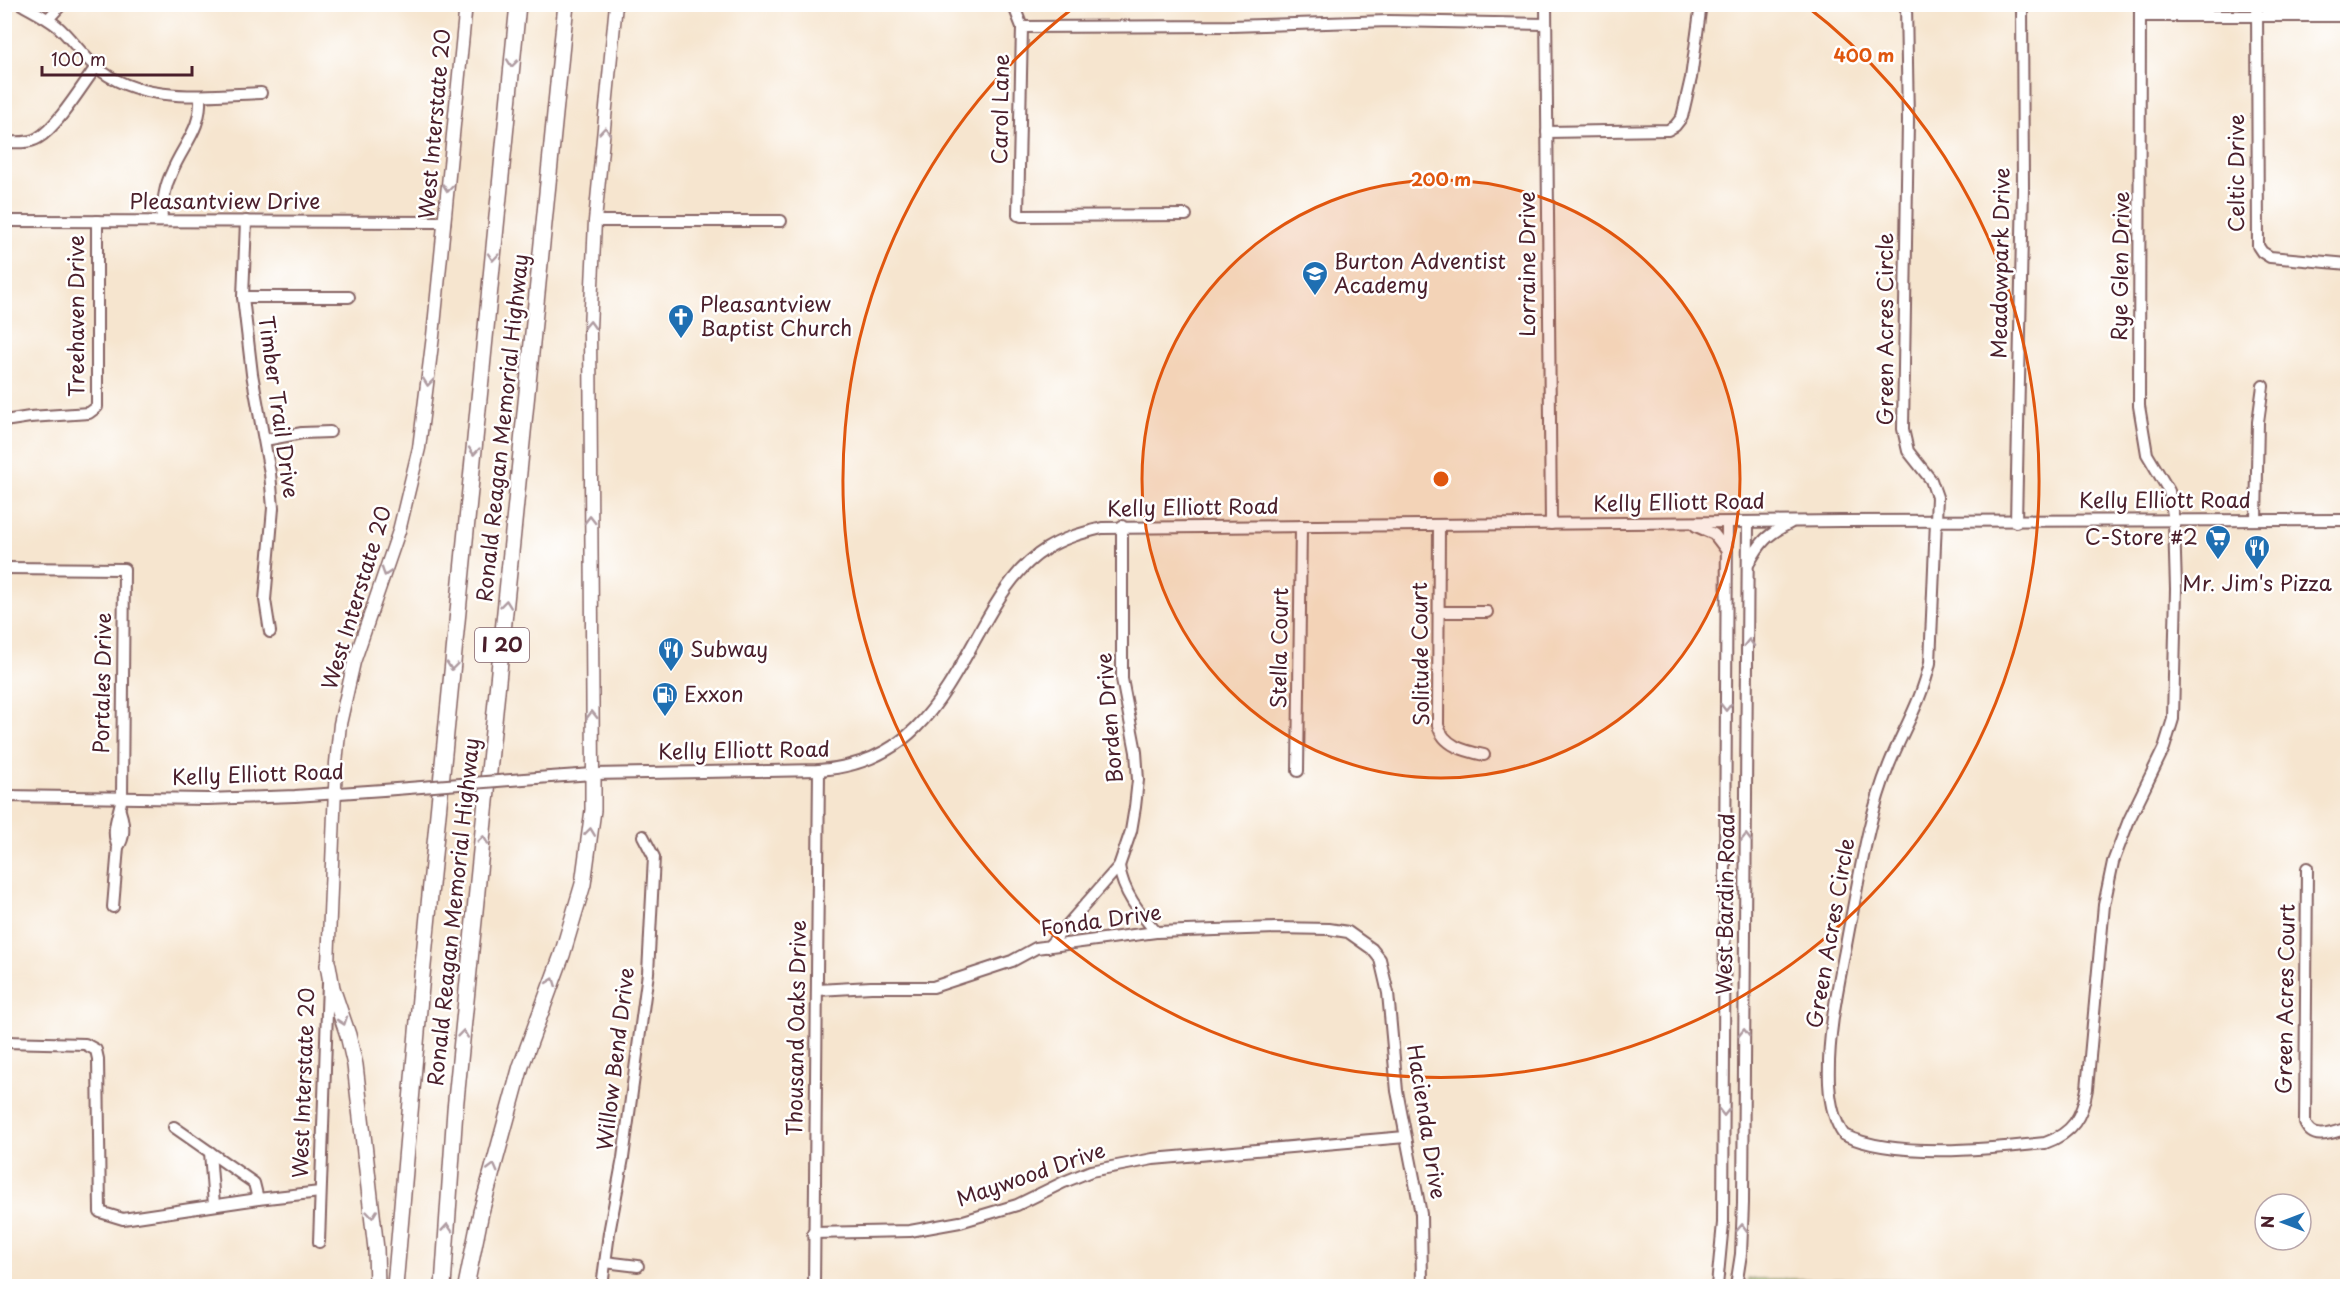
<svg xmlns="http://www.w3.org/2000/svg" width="2352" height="1291" viewBox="0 0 2352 1291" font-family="'Playpen Sans',sans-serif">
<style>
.grass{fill:url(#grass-tufts);stroke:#787650;stroke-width:1.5}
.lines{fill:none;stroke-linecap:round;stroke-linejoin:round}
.minor-casing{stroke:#866464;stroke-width:14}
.major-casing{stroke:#866464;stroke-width:15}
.highway-casing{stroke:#866464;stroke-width:18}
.minor{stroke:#fff;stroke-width:10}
.major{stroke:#fff;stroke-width:12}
.highway{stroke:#fff;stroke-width:15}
.minor-bridge-casing{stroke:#866464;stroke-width:14;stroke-linecap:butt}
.minor-bridge{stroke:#fff;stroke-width:10}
.oneway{stroke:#ae9aa0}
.ring{fill:none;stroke:#e0560e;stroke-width:3}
.labels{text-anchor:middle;stroke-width:5;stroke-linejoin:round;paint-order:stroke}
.shield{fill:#fff;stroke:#80626b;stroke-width:1.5}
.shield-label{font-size:20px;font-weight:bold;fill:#4a1f2b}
.street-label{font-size:21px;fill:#4a1f2b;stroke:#fff}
.poi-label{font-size:21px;fill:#4a1f2b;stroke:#fff;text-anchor:start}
.centre{fill:#e0560e;stroke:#fff;stroke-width:3}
.ring-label{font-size:18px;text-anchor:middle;font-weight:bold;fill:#e0560e;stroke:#fff;stroke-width:5;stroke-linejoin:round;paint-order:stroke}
</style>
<defs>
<pattern id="grass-tufts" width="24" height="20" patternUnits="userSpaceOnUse" patternTransform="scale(1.5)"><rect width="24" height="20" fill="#a7cc76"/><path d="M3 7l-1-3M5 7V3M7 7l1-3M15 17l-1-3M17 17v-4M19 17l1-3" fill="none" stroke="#91af66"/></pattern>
</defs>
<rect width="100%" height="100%" fill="#fff"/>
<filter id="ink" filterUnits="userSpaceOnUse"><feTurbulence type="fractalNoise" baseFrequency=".0167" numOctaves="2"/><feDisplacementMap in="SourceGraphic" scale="12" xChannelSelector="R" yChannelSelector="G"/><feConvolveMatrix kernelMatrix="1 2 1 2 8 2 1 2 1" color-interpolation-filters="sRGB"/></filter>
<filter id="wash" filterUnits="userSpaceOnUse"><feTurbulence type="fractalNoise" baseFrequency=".008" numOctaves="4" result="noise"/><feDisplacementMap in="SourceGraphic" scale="24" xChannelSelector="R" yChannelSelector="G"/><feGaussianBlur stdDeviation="1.35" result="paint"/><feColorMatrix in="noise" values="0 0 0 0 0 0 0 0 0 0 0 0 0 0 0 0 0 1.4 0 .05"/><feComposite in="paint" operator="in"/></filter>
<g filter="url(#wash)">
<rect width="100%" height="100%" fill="#f6e5cf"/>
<path class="grass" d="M1749,1279L1988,1280V1286H1747Z"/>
</g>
<g filter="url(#ink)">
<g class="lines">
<defs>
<g id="minor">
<path d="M21,4C33,11 46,17 57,26C71,38 81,54 95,66C140,105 207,95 261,93"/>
<path d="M1013,4L1022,27L1018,215"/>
<path d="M1546,4L1551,524"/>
<path d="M1906,4L1908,121L1903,429L1908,451L1931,480L1937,497L1930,663C1922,700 1903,730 1889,765C1868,817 1860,874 1849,929C1840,979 1827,1031 1829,1083C1830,1102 1833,1120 1844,1135C1895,1159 1989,1149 2045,1143C2073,1133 2082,1117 2087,1089L2104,905L2113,862L2129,820L2164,748L2173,719L2176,589L2174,521L2169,491L2147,454L2139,406L2140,4"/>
<path d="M2257,4L2258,246L2262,252L2270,257L2348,264"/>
<path d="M2140,16H2348"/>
<path d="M48,19L62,4"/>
<path d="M1022,27L1231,26L1389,21L1546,24"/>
<path d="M1547,132L1668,130L1675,126L1682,117L1691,78L1701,4"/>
<path d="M4,142C15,142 28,144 38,138C57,127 82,86 96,67"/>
<path d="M1021,216L1186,215"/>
<path d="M161,220C163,204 164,188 171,174C183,144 202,130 200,96"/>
<path d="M4,221L445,222"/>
<path d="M246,221L243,297L252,374L270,473L273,508L265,600L270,632"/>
<path d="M595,221H781"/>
<path d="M243,297H349"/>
<path d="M4,421L30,417L89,413L97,407V221"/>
<path d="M265,440L302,433L330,432"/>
<path d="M2256,520L2258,422L2263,386"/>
<path d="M2016,522L2023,188L2022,4"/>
<path d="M1439,525L1438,725C1443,746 1465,751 1484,755"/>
<path d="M1696,526L1714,534L1727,551"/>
<path d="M1749,563C1761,541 1768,534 1790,523"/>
<path d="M4,568L124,569L122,797C119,815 110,830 118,847"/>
<path d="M1439,612H1487"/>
<path d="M1298,771L1301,526"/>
<path d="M550,777L593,774L819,770C917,763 945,692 988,617C1003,591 1020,565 1046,549C1063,538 1082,533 1102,528L1841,521L2348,520"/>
<path d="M4,796L207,799L295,796L383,790"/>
<path d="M1119,866C1123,893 1139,912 1156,932"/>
<path d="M2307,868L2305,1123C2313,1142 2331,1133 2348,1128"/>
<path d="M113,907L118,847C126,836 124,823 120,811"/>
<path d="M1048,947L1119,866L1131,831L1135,807L1138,780L1136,752L1122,679V526"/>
<path d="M818,990L871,987H933L1012,961L1036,948L1156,932L1276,928L1329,929L1348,932L1372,949L1380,959L1388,993L1397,1091L1421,1214L1422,1286"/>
<path d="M4,1042L85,1044L96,1050L98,1059L100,1212L123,1219L258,1199L320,1192"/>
<path d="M174,1127L254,1183L258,1199"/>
<path d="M210,1152L214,1205"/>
<path d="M813,1233L910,1231L960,1222L1017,1205L1064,1182L1091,1171L1153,1159L1405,1137"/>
<path d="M319,1242L328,983"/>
<path d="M605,1262L638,1266"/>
<path d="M602,1286L609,1233L623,1158L648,973L654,857L643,836"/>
<path d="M814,1286L819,770"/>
<path d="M1717,1286L1723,1223L1727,523"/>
<path d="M1736,1286L1741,1254L1743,1203L1748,522"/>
</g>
<g id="major">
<path d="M593,774L590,328L595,221L616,4"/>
<path d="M328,965L336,763L340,724L354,662L399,531L419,448L433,336L466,4"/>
</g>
<g id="highway">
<path d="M328,965L332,988L348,1035L355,1065L376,1249L377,1286"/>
<path d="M395,1286L421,986L518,4"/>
<path d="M443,1286L455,1110L566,4"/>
<path d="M466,1286L481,1212L521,1066L562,955L583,884L593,810V774"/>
</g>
</defs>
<use href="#minor" class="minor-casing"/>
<use href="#major" class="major-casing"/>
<use href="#highway" class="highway-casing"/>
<use href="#minor" class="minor"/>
<use href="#major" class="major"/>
<use href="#highway" class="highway"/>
<defs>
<path id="minor-bridge" d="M383,790L550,777"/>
</defs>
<use href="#minor-bridge" class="minor-bridge-casing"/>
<use href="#minor-bridge" class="minor-bridge"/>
</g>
<defs><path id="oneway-chevron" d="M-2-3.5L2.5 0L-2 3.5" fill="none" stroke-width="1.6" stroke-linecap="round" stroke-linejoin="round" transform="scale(1.5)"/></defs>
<g class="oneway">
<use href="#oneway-chevron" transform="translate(512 63) rotate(96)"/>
<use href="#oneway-chevron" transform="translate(605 131) rotate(-85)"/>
<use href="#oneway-chevron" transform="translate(448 188) rotate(95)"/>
<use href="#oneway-chevron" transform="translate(493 257) rotate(95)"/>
<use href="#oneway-chevron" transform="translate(590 325) rotate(-88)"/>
<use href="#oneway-chevron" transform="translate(428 382) rotate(96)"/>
<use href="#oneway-chevron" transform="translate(474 451) rotate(95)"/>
<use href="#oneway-chevron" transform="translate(590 520) rotate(-90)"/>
<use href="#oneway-chevron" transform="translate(386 572) rotate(108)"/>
<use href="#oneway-chevron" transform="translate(506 604) rotate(-84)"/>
<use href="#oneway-chevron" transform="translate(1749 643) rotate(-89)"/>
<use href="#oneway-chevron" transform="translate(452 666) rotate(96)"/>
<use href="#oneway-chevron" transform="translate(1726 707) rotate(90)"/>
<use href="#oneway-chevron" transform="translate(592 715) rotate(-91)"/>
<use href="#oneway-chevron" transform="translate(590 832) rotate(-83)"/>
<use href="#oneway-chevron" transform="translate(1746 838) rotate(-89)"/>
<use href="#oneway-chevron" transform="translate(483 840) rotate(-84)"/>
<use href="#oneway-chevron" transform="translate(552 982) rotate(-70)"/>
<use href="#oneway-chevron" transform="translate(343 1021) rotate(71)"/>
<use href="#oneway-chevron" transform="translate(1744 1033) rotate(-89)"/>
<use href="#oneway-chevron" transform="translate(463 1034) rotate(-84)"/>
<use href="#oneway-chevron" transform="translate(1724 1112) rotate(90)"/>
<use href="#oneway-chevron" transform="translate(493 1168) rotate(-75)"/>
<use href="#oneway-chevron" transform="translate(372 1214) rotate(84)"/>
<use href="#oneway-chevron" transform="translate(447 1228) rotate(-86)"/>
<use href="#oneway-chevron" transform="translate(1742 1228) rotate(-88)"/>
</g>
</g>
<circle cx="1441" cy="479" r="299" fill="#e0560e" fill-opacity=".12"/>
<g class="ring">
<circle cx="1441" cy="479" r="299"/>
<path d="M1805 5A598 598 0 1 1 1077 5"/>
</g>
<defs>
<symbol id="school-pin" viewBox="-11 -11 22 30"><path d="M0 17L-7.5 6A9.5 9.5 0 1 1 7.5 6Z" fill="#1f6fb2" stroke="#fff"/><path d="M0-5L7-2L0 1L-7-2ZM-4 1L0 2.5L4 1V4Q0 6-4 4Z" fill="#fff"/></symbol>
<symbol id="church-pin" viewBox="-11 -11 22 30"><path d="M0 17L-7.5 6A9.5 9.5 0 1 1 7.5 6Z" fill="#1f6fb2" stroke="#fff"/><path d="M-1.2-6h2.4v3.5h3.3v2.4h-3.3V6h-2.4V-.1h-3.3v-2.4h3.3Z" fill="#fff"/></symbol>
<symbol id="supermarket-pin" viewBox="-11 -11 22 30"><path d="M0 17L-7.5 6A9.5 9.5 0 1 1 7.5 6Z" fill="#1f6fb2" stroke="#fff"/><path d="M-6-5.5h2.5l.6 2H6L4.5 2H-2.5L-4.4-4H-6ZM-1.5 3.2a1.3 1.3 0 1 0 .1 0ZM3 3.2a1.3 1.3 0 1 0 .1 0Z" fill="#fff"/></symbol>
<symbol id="restaurant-pin" viewBox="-11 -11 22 30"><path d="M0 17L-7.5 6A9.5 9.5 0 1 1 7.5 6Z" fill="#1f6fb2" stroke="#fff"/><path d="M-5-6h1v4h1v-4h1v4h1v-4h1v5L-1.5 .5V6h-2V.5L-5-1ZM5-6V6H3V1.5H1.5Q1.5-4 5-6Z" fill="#fff"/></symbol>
<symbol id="fuel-pin" viewBox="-11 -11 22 30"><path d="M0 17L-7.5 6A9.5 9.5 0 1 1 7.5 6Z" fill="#1f6fb2" stroke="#fff"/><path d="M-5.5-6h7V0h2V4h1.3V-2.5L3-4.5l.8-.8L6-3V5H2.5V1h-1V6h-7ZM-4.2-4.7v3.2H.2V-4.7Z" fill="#fff"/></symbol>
</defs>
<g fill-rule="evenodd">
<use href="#school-pin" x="1300" y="259" width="30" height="40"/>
<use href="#church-pin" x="666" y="302" width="30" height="40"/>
<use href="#supermarket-pin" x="2203" y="523" width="30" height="40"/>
<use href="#restaurant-pin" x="2242" y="533" width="30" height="40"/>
<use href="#restaurant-pin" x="656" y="635" width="30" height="40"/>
<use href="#fuel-pin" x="650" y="680" width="30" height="40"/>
</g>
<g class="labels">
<rect class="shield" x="475" y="628" width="54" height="34" rx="4.5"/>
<g class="shield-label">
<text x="502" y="652">I 20</text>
</g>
<g class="street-label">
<text transform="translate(1001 109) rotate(-89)" y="7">Carol Lane</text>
<text transform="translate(435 124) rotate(-85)" y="7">West Interstate 20</text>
<text transform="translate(2237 173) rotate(-90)" y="7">Celtic Drive</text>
<text x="225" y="209">Pleasantview Drive</text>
<text transform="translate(2001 263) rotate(-89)" y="7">Meadowpark Drive</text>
<text transform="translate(1528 264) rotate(-90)" y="7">Lorraine Drive</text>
<text transform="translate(2121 266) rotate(-89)" y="7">Rye Glen Drive</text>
<text transform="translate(77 316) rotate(-90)" y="7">Treehaven Drive</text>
<text transform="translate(1886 329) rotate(-90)" y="7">Green Acres Circle</text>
<text transform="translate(278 407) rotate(82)" y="7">Timber Trail Drive</text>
<text transform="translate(503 428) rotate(-84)" y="7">Ronald Reagan Memorial Highway</text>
<text x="2165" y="508">Kelly Elliott Road</text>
<text transform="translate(1679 503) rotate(-1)" y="7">Kelly Elliott Road</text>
<text transform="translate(1193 508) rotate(-1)" y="7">Kelly Elliott Road</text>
<text transform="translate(357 598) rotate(-73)" y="7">West Interstate 20</text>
<text transform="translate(1280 648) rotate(-89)" y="7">Stella Court</text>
<text transform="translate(1421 654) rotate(-91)" y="7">Solitude Court</text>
<text transform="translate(103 683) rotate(-89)" y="7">Portales Drive</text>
<text transform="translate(1110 718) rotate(-95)" y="7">Borden Drive</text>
<text transform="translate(744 751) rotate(-1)" y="7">Kelly Elliott Road</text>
<text transform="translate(258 775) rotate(-2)" y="7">Kelly Elliott Road</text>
<text transform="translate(1726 904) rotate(-89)" y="7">West Bardin Road</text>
<text transform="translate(454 912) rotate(-84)" y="7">Ronald Reagan Memorial Highway</text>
<text transform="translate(1101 921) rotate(-8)" y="7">Fonda Drive</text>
<text transform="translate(1831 933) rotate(-80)" y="7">Green Acres Circle</text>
<text transform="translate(2286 999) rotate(-89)" y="7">Green Acres Court</text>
<text transform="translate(797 1028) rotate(-89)" y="7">Thousand Oaks Drive</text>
<text transform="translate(616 1059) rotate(-83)" y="7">Willow Bend Drive</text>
<text transform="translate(304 1083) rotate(-88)" y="7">West Interstate 20</text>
<text transform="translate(1426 1122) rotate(81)" y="7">Hacienda Drive</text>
<text transform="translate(1031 1175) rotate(-19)" y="7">Maywood Drive</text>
</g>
<g class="poi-label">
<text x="1334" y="269">Burton Adventist<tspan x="1334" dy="24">Academy</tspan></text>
<text x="700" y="312">Pleasantview<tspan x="700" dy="24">Baptist Church</tspan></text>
<text x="2198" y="545" text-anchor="end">C-Store #2</text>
<text x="2257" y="591" text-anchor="middle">Mr. Jim's Pizza</text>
<text x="690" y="657">Subway</text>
<text x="684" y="702">Exxon</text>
</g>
</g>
<circle cx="1441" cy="479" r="9" class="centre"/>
<g class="ring-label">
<text x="1864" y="62">400 m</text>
<text x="1441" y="186">200 m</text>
</g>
<rect width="2352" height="1291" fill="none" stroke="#fff" stroke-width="24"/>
<g transform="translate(2283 1222) rotate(270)"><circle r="28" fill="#ffffff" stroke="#b7a5aa" stroke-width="1.5"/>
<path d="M0-4.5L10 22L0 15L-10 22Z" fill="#1f6fb2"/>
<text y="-9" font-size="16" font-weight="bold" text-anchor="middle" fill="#4a1f2b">N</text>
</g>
<path d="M42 66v9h150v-9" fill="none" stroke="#4a1f2b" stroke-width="3"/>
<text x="51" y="66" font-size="18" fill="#4a1f2b" stroke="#ffffff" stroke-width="4.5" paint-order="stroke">100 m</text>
</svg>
